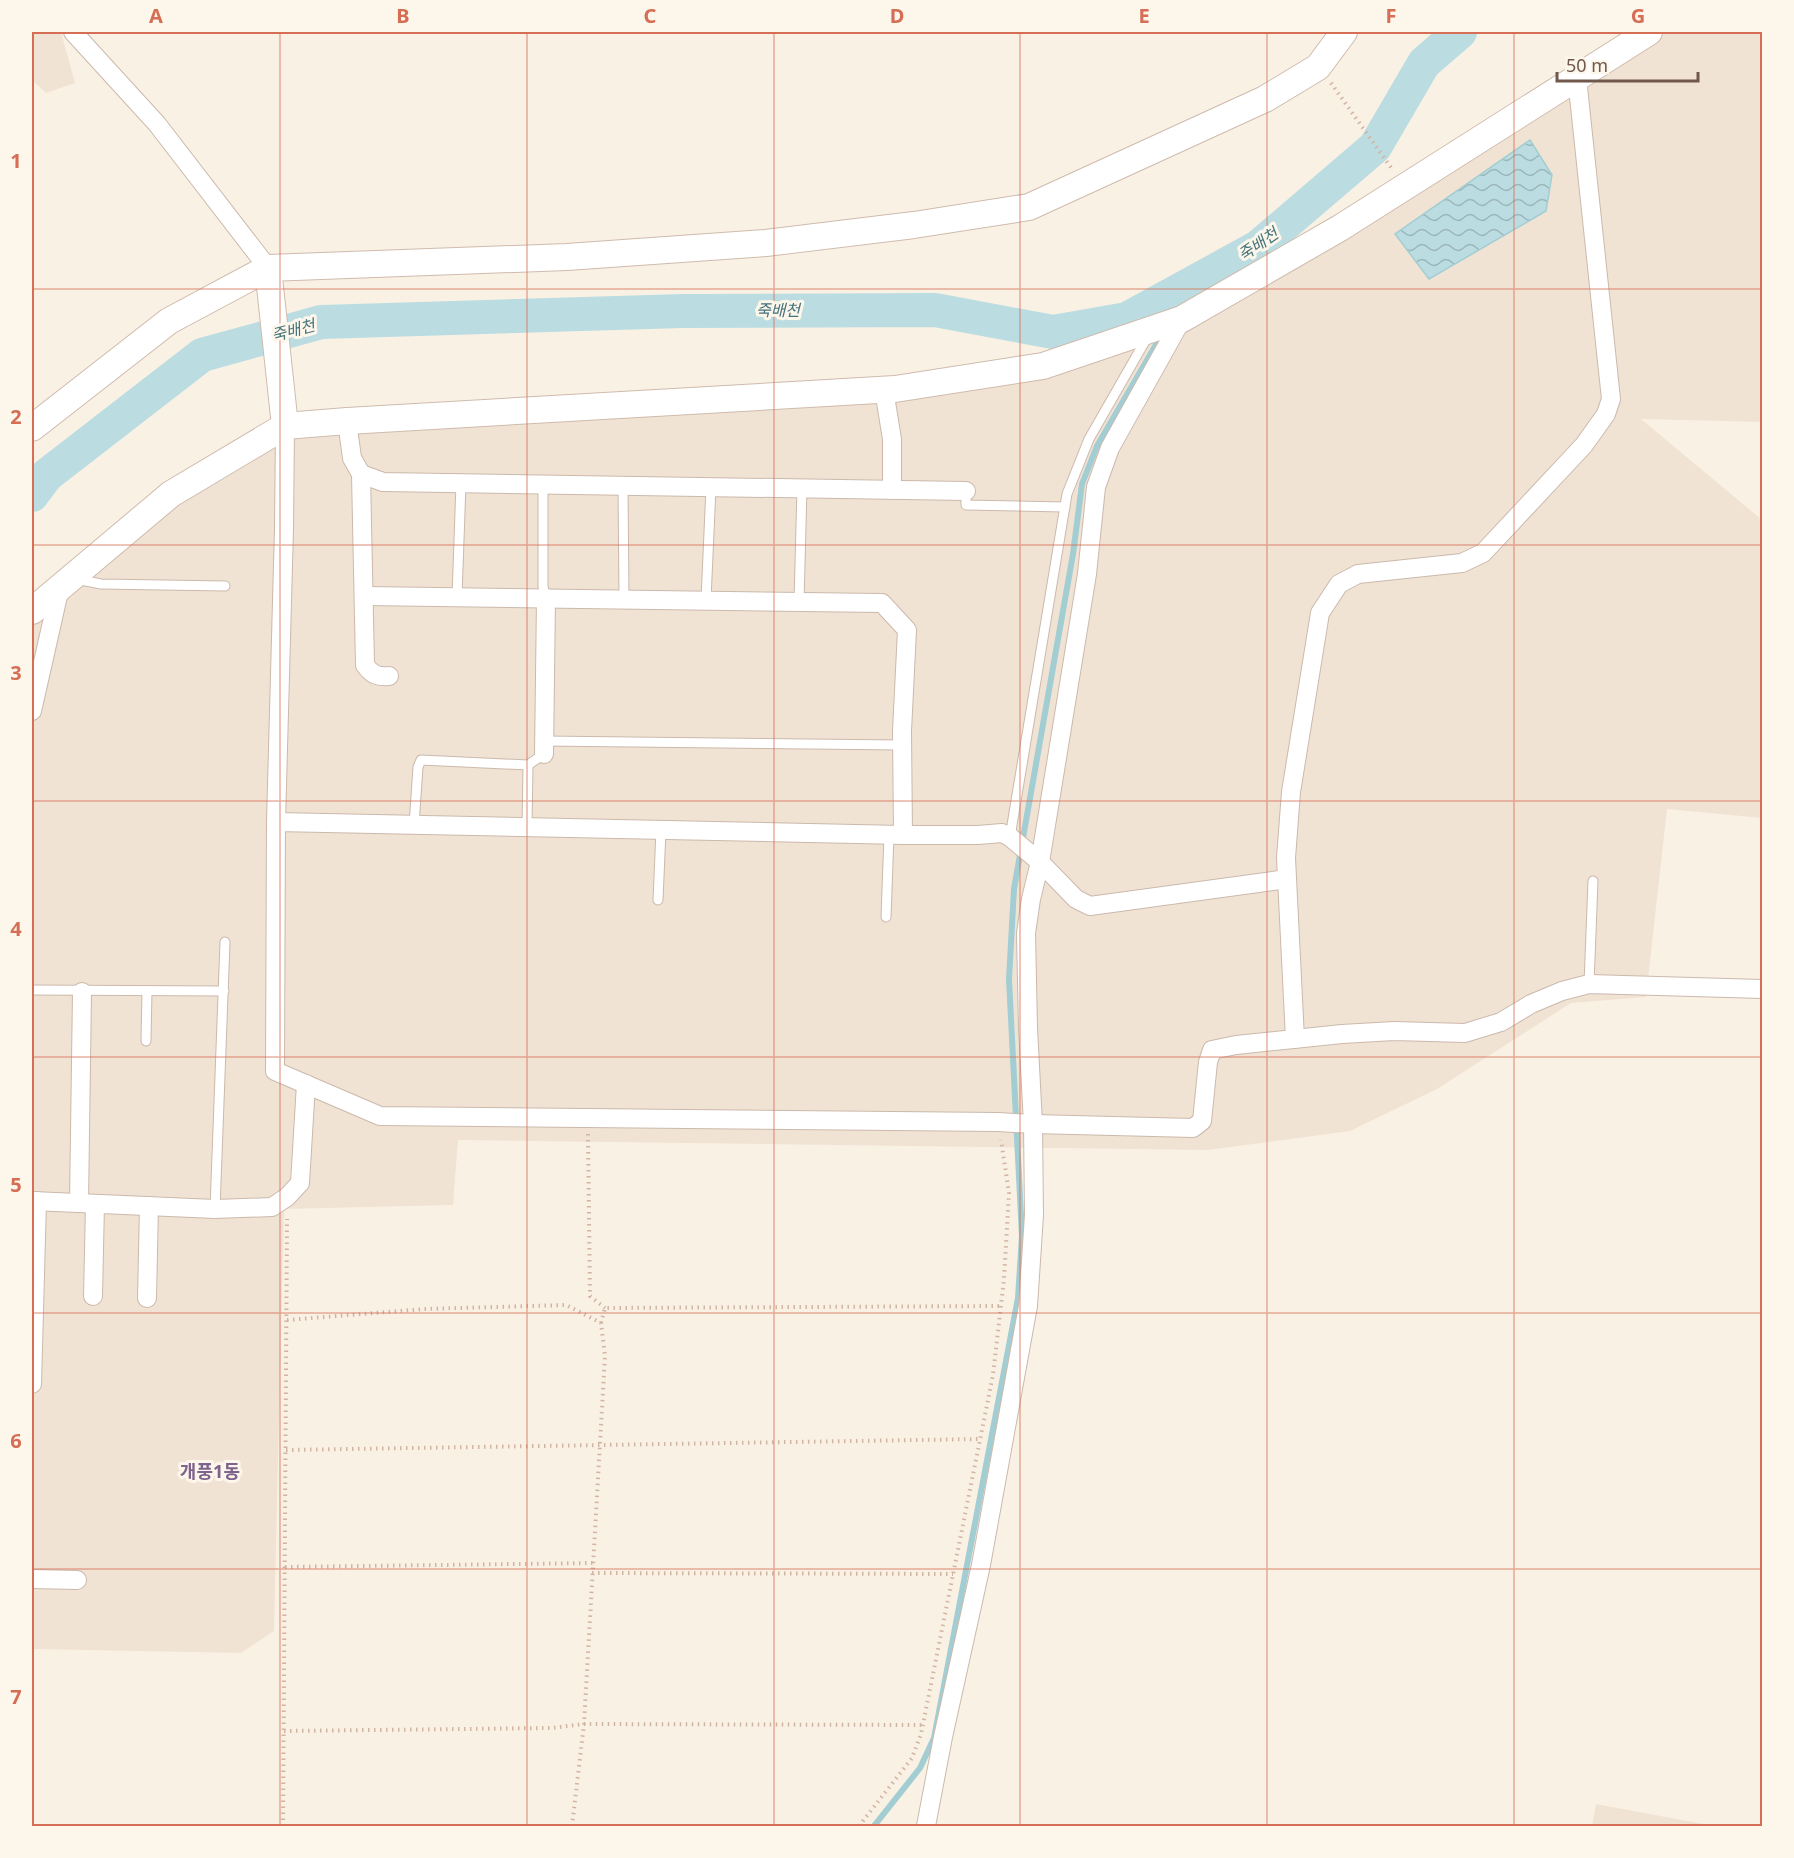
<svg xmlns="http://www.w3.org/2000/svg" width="1794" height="1858" viewBox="0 0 1794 1858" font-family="'Noto Sans','Noto Sans KR',sans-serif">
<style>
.residential{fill:#f1e3d4}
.water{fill:url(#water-waves);stroke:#a2cdd3;stroke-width:1.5}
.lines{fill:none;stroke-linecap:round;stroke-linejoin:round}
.stream{stroke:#a2cdd3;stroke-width:6}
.river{stroke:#bbdde2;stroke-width:34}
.lane-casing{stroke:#cbb9ac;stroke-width:11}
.street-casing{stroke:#cbb9ac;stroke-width:20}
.secondary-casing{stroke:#cfbbad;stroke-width:28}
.path{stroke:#d2b4a2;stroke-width:4;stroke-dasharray:1.5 4.5;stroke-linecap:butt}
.lane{stroke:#fff;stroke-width:9}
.street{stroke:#fff;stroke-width:18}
.secondary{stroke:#fff;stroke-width:26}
.grid{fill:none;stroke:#d56e54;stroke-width:1.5;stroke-opacity:0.55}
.labels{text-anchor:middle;stroke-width:6;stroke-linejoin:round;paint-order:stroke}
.water-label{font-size:16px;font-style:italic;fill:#45747b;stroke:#fdf6eb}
.quarter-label{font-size:18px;font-weight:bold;fill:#7e648d;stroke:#fdf6eb}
.neatline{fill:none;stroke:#d56e54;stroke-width:2}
.grid-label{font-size:20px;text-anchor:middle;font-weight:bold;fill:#d56e54}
</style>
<defs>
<pattern id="water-waves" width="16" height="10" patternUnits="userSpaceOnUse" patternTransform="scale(1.5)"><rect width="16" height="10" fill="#bbdde2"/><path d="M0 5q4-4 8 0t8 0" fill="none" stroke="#9cb6b9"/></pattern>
</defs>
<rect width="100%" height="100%" fill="#faf1e5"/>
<g class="residential">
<path d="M32,32H61L75,83L46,93L32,80Z"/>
<path d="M1649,32H1762V422L1641,419L1762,520V818L1667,809L1646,997L1571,1003L1437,1089L1350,1131L1208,1150L458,1140L453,1205L284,1209L274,1631L241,1653L32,1649V613L171,494L285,426L1043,366L1182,318Z"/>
<path d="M1596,1804L1714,1826H1592Z"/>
</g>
<path class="water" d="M1530,140L1552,175L1546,211L1429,279L1395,234Z"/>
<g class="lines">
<g class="stream">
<path d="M1174,314L1191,284"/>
<path d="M874,1826L920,1768L934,1738L1018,1298L1022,1236L1009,979L1014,889L1073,554L1082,484L1097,446L1161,336"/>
</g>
<path class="river" d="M32,495L47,475L202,355L321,322L683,311L935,310L1053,332L1127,319L1258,247L1375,147L1424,63L1460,32"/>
<defs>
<g id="lane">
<path d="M543,485V587L546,598"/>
<path d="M623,486L624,599"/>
<path d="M966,491V505L1065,507"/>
<path d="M76,579L101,584L225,586"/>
<path d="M457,597L461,483"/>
<path d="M706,600L711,487"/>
<path d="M799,602L802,488"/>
<path d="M544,741L902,745"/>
<path d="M414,825L418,767L421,760L528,765"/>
<path d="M527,827L528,765L544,754"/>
<path d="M1010,837L1067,494L1089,439L1148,336"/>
<path d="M658,900L661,830"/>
<path d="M886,917L889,835"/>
<path d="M1589,984L1593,881"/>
<path d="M32,990L224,991"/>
<path d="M146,1041L147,991"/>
<path d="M215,1209L225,942"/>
</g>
<g id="street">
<path d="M73,32L157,124L268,268"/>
<path d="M884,390L892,439V490"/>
<path d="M347,421L352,458L361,474L365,665C372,675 378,677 389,676"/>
<path d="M361,474L383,482L966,491"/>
<path d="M364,596L882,603L907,630L902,731L903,835"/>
<path d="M32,711L60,587"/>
<path d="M544,754L546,598"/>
<path d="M276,822L284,528L285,426"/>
<path d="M1287,879L1090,906L1076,899L1040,862L1010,837L1002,833L978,835H903L276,822L275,1071L380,1116L998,1122L1033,1124L1193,1128L1202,1121L1208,1062L1212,1050L1236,1045L1342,1034L1394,1031L1465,1033L1501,1022L1531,1004L1562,991L1589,984L1762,989"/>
<path d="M1295,1039L1286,858L1291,792L1320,613L1339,584L1358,574L1462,563L1483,553L1584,445L1606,414L1611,399L1577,78"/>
<path d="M32,1201L215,1209L272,1207L287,1197L300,1183L306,1084"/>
<path d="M79,1203L82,992"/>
<path d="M93,1296L95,1204"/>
<path d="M147,1298L149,1206"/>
<path d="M32,1384L37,1201"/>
<path d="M32,1579L77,1580"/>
<path d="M926,1826L943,1737L981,1565L1028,1306L1034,1215L1033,1124L1028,1028L1026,933L1031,899L1040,862L1087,574L1096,487L1110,448L1182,319"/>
</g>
<g id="secondary">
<path d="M268,268L285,426"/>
<path d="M32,428L169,321L268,268L567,257L766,243L914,225L1029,207L1265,99L1318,67L1344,32"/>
<path d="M32,611L171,494L285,426L347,421L895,389L1043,366L1182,319L1340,228L1649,32"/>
</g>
</defs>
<use href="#lane" class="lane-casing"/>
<use href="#street" class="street-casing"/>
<use href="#secondary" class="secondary-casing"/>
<g class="path">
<path d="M1331,83L1392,169"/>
<path d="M588,1134L590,1296L605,1308"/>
<path d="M287,1320L425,1309L566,1305L601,1323L605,1356L584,1724L572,1826"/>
<path d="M601,1323L605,1308L1001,1306"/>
<path d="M286,1450L981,1439"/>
<path d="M285,1567L593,1563"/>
<path d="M592,1573L953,1574"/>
<path d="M284,1731L551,1728L584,1724L923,1725"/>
<path d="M283,1826L287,1219"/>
<path d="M859,1826L912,1758L921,1734L993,1375L1004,1279L1009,1193L1001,1140"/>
</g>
<use href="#lane" class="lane"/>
<use href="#street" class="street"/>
<use href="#secondary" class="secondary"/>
</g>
<path class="grid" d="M280,32V1826M527,32V1826M774,32V1826M1020,32V1826M1267,32V1826M1514,32V1826M32,289H1762M32,545H1762M32,801H1762M32,1057H1762M32,1313H1762M32,1569H1762"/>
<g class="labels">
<g class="water-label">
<text transform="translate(1258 244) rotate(-35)" y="6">죽배천</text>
<text x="778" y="316">죽배천</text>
<text transform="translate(293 330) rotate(-15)" y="6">죽배천</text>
</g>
<g class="quarter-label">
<text x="210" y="1478">개풍1동</text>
</g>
</g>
<rect width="1794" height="1858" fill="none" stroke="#fdf6eb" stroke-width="66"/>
<path d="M1557 72v9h141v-9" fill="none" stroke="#71584c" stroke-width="3"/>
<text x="1566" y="72" font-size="18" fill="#71584c" stroke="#fdf6eb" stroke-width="4.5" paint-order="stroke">50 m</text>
<rect x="33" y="33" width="1728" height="1792" class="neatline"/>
<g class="grid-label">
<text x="156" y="23">A</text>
<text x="403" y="23">B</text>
<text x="650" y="23">C</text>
<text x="897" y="23">D</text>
<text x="1144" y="23">E</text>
<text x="1391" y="23">F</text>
<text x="1638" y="23">G</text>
<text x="16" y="168">1</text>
<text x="16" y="424">2</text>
<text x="16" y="680">3</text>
<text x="16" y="936">4</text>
<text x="16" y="1192">5</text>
<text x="16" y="1448">6</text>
<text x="16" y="1704">7</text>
</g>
</svg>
